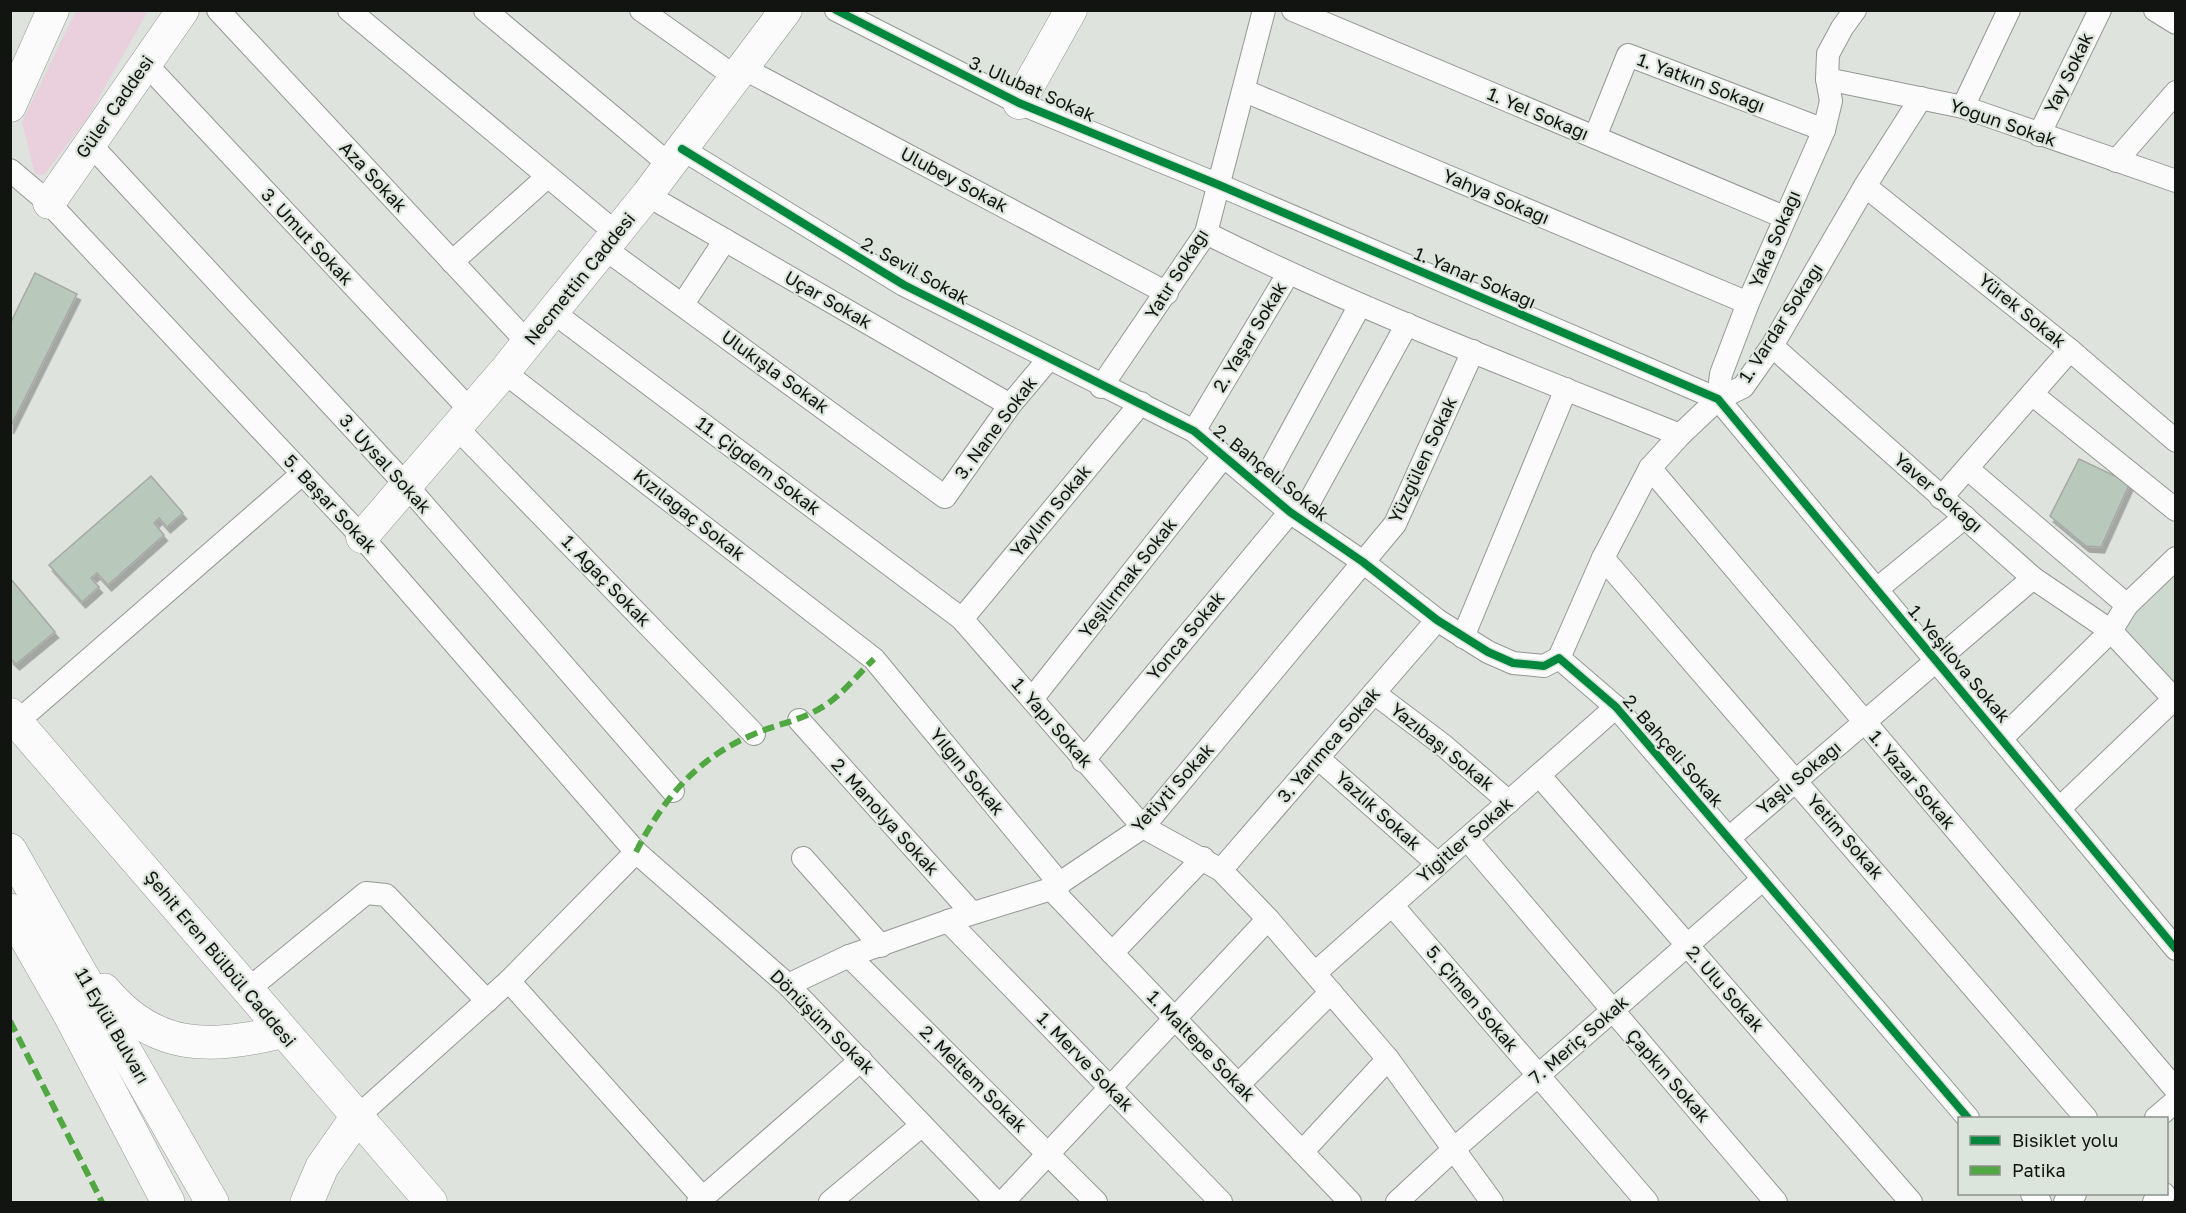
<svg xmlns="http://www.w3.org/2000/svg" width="2186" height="1213" viewBox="0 0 2186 1213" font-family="'Golos Text',sans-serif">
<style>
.built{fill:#cdd8ce}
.green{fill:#ead0dd}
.building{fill:#b8c8ba;stroke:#a5a9a5;stroke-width:1.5;filter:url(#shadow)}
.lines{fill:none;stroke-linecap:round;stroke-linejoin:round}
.minor-casing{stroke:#949894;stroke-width:24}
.secondary-casing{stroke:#949894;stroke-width:33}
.primary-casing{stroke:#949894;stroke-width:34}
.minor{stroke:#fafbfa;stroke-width:22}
.secondary{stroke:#fafbfa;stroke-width:32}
.primary{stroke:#fafbfa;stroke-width:33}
.quiet{stroke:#51a842;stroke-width:6;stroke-dasharray:12 6;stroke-linecap:butt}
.cycleway-casing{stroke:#dce5dc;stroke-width:11}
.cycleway{stroke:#00873e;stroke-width:8}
.labels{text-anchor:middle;stroke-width:4.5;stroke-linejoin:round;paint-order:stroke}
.street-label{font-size:18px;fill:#111411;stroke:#dce5dc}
</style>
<defs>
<filter id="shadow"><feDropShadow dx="3.5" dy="6" stdDeviation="0" flood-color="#0004"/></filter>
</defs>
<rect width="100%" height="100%" fill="#dee3de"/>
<path class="built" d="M2175,576V687L2122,627Z"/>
<path class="green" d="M76,11H148L88,117L44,175L35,174L22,122Z"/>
<g class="building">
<path d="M35,273L77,294L10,428V324Z"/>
<path d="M2079,459L2130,483L2101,547L2086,546L2050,516Z"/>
<path d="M151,476L183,513L167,527L159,518L154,523L164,535L108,585L97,573L91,578L99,587L82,602L49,565Z"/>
<path d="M10,578L55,632L16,664L10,658Z"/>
</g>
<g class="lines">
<defs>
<g id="minor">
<path d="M218,10L528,343"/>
<path d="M349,10L616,233"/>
<path d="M485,10L670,165"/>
<path d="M641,10L734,76"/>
<path d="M836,10L1019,103L1219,185L1718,399L2176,949"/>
<path d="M1293,10L1784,217"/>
<path d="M2155,10L2176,23"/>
<path d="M145,63L470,410"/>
<path d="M741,67L1167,293"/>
<path d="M1827,79L1963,107L2176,181"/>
<path d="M1245,91L1748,303"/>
<path d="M1963,107L2009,10"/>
<path d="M2039,135L2100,10"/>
<path d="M1595,137L1628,55L1824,130"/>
<path d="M90,144L407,486L673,791"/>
<path d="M682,149L904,285L1194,431L1290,512L1363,562L1437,620L1488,652L1513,663L1544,666L1559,658L1616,707L1968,1118"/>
<path d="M2116,161L2176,92"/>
<path d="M10,170L49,203L362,537L636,852L788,985L996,1202"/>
<path d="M1865,186L2070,350L2176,441"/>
<path d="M647,195L1010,405"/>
<path d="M1206,233C1360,310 1521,371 1680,435"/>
<path d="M604,248L945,497L1010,405L1048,360"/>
<path d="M452,262L547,177"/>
<path d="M683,304L725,240"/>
<path d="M553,312L962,619L1143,827L1221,870L1268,919L1388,1059L1492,1202"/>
<path d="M1772,346L2033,578L2111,631L2176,701"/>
<path d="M504,372L874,659L1060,884"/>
<path d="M1101,387L1206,233L1264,10"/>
<path d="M2032,394L2176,510"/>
<path d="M1718,399L1721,374L1748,303L1824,130L1831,101L1827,79L1828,54L1842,28L1855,10"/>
<path d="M457,428L754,734"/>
<path d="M1194,431L1288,274"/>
<path d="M1650,468L2176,1090"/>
<path d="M1968,469L2127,605"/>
<path d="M1261,487L1360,305"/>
<path d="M1941,498L2070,350"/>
<path d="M1300,519L1407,324"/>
<path d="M1603,558L2086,1118"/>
<path d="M1877,589L1965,517"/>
<path d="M962,619L1141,403"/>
<path d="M1463,637L1566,389"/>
<path d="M1559,658L1603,558L1650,468L1680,435L1718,399L1743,387L1772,346L1865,186L1921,98"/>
<path d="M1374,693L1443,745L1509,802"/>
<path d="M1032,699L1224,456"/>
<path d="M799,720L972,913"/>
<path d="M17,722L302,474"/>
<path d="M2001,739L2111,631L2127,605L2176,558"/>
<path d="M1318,758L1438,864"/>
<path d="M1083,761L1290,512"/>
<path d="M1539,775L1911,1202"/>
<path d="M2060,808L2174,699"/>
<path d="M1729,838L2033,578"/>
<path d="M1467,839L1776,1202"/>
<path d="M803,858L881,946"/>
<path d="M1221,870L1437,620"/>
<path d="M1051,889L1350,1202"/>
<path d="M1392,905L1647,1202"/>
<path d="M948,921L1221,1202"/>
<path d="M1112,953L1203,858"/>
<path d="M849,956L1096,1202"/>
<path d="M1315,973L1616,707"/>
<path d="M509,981L703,1198"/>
<path d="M788,985L849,956L948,921L1051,889L1143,827L1395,524L1473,351"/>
<path d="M246,991L366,893L386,895L487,1001"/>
<path d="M1238,1085L1331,992"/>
<path d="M357,1117L509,981L636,852"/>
<path d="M2156,1118L2176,1101"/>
<path d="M1302,1152L1388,1059"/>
<path d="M2032,1194L2040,1202"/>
<path d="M698,1202L861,1060"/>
<path d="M830,1202L922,1125"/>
<path d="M1003,1202L1268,919"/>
<path d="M1397,1202L1454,1149L1763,879"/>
<path d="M2065,1202L2075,1194"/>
<path d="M2154,1202L2164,1194"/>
</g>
<g id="secondary">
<path d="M1019,103L1071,10"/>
<path d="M10,106L53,10"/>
<path d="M49,203L183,10"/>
<path d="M362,537L504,372L647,195L786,10"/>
<path d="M10,714L431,1202"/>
</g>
<g id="primary">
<path d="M10,850L212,1202"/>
<path d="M10,910L70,1015L168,1202"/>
<path d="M104,990C155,1051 209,1049 281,1032"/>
<path d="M307,1202L322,1167L357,1117"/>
</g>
</defs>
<use href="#minor" class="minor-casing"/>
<use href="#secondary" class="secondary-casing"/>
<use href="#primary" class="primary-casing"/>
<use href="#minor" class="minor"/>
<use href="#secondary" class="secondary"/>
<use href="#primary" class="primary"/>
<g class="quiet">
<path d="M636,852C663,799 696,759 752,735C776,724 801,721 824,706C842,695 858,674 874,659"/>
<path d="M10,1021L102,1202"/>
</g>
<defs>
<g id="cycleway">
<path d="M836,10L1019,103L1219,185L1718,399L2176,949"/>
<path d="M682,149L904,285L1194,431L1290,512L1363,562L1437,620L1488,652L1513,663L1544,666L1559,658L1616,707L1968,1118"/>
</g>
</defs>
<use href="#cycleway" class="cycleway-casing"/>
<use href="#cycleway" class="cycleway"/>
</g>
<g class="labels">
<g class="street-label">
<text transform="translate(2069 73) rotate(-64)" y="6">Yay Sokak</text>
<text transform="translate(1701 83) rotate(21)" y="6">1. Yatkın Sokağı</text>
<text transform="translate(1032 89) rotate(24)" y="6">3. Ulubat Sokak</text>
<text transform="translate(115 107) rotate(-55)" y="6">Güler Caddesi</text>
<text transform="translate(1538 114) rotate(23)" y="6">1. Yel Sokağı</text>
<text transform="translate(2003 123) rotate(19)" y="6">Yoğun Sokak</text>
<text transform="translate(373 177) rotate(47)" y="6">Aza Sokak</text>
<text transform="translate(954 180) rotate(28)" y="6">Ulubey Sokak</text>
<text transform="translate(1496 197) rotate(23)" y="6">Yahya Sokağı</text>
<text transform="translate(307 237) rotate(47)" y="6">3. Umut Sokak</text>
<text transform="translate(1775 239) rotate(-67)" y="6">Yaka Sokağı</text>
<text transform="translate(915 271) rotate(29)" y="6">2. Sevil Sokak</text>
<text transform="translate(1177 274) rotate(-58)" y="6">Yatır Sokağı</text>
<text transform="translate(1475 278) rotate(23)" y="6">1. Yanar Sokağı</text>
<text transform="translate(580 279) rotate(-51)" y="6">Necmettin Caddesi</text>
<text transform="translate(828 300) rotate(30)" y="6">Uçar Sokak</text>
<text transform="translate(2022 311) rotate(39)" y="6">Yürek Sokak</text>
<text transform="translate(1781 323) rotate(-57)" y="6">1. Vardar Sokağı</text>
<text transform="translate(1250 337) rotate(-59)" y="6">2. Yaşar Sokak</text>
<text transform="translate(775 372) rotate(36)" y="6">Ulukışla Sokak</text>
<text transform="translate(996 428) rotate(-53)" y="6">3. Nane Sokak</text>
<text transform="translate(1423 460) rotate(-65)" y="6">Yüzgülen Sokak</text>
<text transform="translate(385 464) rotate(48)" y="6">3. Uysal Sokak</text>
<text transform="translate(758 466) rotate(37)" y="6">11. Çiğdem Sokak</text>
<text transform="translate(1271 473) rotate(39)" y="6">2. Bahçeli Sokak</text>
<text transform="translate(1938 493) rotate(41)" y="6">Yaver Sokağı</text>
<text transform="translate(330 504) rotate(47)" y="6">5. Başar Sokak</text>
<text transform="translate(1051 511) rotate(-50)" y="6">Yaylım Sokak</text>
<text transform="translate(689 515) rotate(38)" y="6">Kızılağaç Sokak</text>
<text transform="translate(1128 578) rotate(-52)" y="6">Yeşilırmak Sokak</text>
<text transform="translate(606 581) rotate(46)" y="6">1. Ağaç Sokak</text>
<text transform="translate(1186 636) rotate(-50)" y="6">Yonca Sokak</text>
<text transform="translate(1959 664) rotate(50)" y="6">1. Yeşilova Sokak</text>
<text transform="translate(1052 723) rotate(49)" y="6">1. Yapı Sokak</text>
<text transform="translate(1329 745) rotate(-49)" y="6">3. Yarımca Sokak</text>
<text transform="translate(1442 747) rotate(39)" y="6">Yazıbaşı Sokak</text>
<text transform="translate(1673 751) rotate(49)" y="6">2. Bahçeli Sokak</text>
<text transform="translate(967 772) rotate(51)" y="6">Yılgın Sokak</text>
<text transform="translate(1799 778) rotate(-40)" y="6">Yaşlı Sokağı</text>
<text transform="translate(1912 780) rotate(50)" y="6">1. Yazar Sokak</text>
<text transform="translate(1173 788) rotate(-48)" y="6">Yetiyti Sokak</text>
<text transform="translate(1378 811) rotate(42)" y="6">Yazlık Sokak</text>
<text transform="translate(885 817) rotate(48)" y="6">2. Manolya Sokak</text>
<text transform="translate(1845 837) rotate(49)" y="6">Yetim Sokak</text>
<text transform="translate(1465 840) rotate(-41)" y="6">Yiğitler Sokak</text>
<text transform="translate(220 959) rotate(50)" y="6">Şehit Eren Bülbül Caddesi</text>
<text transform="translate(1725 989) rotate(49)" y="6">2. Ulu Sokak</text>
<text transform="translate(1472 999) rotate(50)" y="6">5. Çimen Sokak</text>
<text transform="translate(822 1022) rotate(45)" y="6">Dönüşüm Sokak</text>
<text transform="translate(112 1026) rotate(60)" y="6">11 Eylül Bulvarı</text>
<text transform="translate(1579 1040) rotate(-41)" y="6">7. Meriç Sokak</text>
<text transform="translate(1201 1046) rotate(46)" y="6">1. Maltepe Sokak</text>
<text transform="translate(1085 1062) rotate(46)" y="6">1. Merve Sokak</text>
<text transform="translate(1668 1076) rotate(49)" y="6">Çapkın Sokak</text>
<text transform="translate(973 1079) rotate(45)" y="6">2. Meltem Sokak</text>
</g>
</g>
<rect width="2186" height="1213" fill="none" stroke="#111411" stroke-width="24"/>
<rect x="1958" y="1117" width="210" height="78" fill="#dce5dc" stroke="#8b918b" stroke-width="1.5"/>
<rect x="1970" y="1136" width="30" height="9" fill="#00873e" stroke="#8b918b" stroke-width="1.5"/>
<text x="2012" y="1147" font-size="18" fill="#111411">Bisiklet yolu</text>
<rect x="1970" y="1166" width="30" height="9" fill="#51a842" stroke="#8b918b" stroke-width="1.5"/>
<text x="2012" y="1177" font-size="18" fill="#111411">Patika</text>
</svg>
